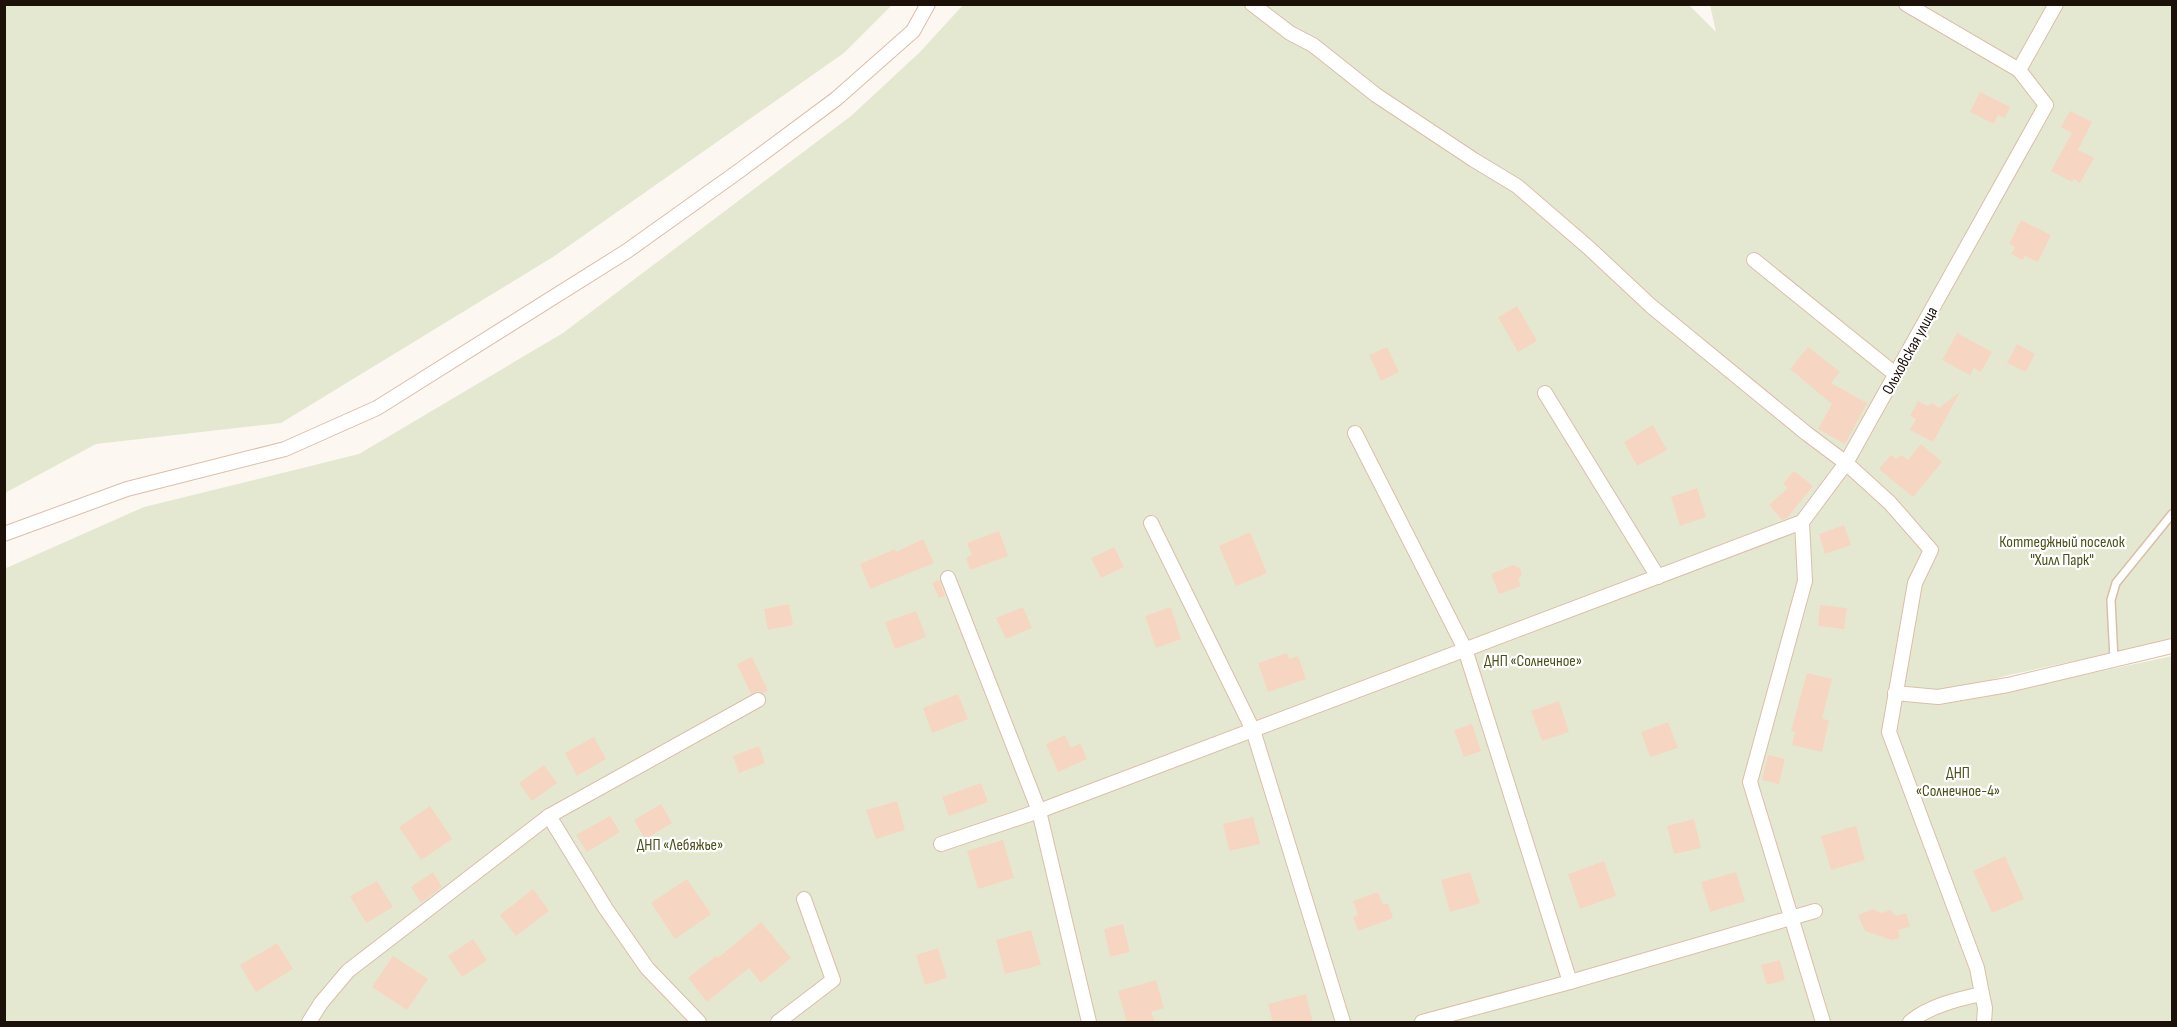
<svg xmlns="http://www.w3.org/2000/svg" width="2177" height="1027" viewBox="0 0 2177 1027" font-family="'Sofia Sans Condensed',sans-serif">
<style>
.green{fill:#e5e8d0}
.building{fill:#f6d6c2}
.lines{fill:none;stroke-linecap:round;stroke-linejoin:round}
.service-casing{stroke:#dbbea7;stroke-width:10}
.minor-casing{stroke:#dbbea7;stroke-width:16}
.service{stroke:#fff;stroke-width:7}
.minor{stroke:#fff;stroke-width:14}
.labels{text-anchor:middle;stroke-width:4.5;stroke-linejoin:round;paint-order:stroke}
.street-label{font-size:16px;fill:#1b1109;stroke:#fff}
.park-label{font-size:16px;fill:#4c5119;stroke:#fff}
</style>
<rect width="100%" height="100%" fill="#fdf7f2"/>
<g class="green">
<path d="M5,4H892V5L844,53L553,257L281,423L96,444L5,493Z"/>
<path d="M1688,4L1716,32L1710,5H2172V638L2130,649L2009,675L1962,688L1936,702L1962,701L2172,656V1022H5L4,569L144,507L359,454L563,333L851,116L920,52L963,5Z"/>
</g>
<g class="building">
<path d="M1980,92L2010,107L2005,118L1998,115L1994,124L1970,112Z"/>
<path d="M2070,111L2092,122L2078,150L2094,158L2080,183L2074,179L2072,182L2051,171L2072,133L2061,127Z"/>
<path d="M2021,220L2051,235L2038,262L2025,256L2023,260L2011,254L2015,247L2009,244Z"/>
<path d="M1517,306L1537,341L1518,352L1498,317Z"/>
<path d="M1957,333L1992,352L1981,372L1974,368L1970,375L1942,360Z"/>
<path d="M2017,344L2035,354L2026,372L2007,363Z"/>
<path d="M1387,347L1399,372L1381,381L1369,355Z"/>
<path d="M1808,347L1840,372L1831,383L1867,403L1845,444L1818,429L1832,404L1790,369Z"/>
<path d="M1960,392L1933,442L1910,430L1916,419L1910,416L1918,401L1927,406L1932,403L1939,408Z"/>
<path d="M1653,425L1667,450L1637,466L1624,442Z"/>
<path d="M1921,444L1942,462L1913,497L1879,469L1891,455L1896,459L1902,455L1908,460Z"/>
<path d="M1794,471L1813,486L1787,518L1782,520L1769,505L1788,488L1783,484Z"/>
<path d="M1697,488L1706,517L1680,526L1671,497Z"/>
<path d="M1844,525L1851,545L1825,554L1819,534Z"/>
<path d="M999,531L1008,556L970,570L966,558L972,555L967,543Z"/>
<path d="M1250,532L1267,573L1236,586L1219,546Z"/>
<path d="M923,539L934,563L870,589L860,564L895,549L896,552Z"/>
<path d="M1114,547L1124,567L1101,578L1091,558Z"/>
<path d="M1513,565L1520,568L1522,574L1518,580L1521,586L1499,594L1491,574Z"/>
<path d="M939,580L945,596L939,598L932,583Z"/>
<path d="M789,604L793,625L768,630L764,609Z"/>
<path d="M1820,605L1847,608L1844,629L1818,626Z"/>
<path d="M1023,607L1032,628L1006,639L996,618Z"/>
<path d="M1171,607L1181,639L1156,648L1145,616Z"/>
<path d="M916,611L926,637L895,649L885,622Z"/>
<path d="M1287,653L1289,659L1298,656L1306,679L1268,692L1258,663Z"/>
<path d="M752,657L768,691L764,693L758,691L751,694L737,664Z"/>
<path d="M1807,673L1832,679L1822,719L1829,720L1822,752L1792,745L1795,732L1791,731Z"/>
<path d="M958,694L968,719L932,733L923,708Z"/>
<path d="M1559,701L1569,732L1542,741L1531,711Z"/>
<path d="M1668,722L1678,748L1650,757L1641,732Z"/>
<path d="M1472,724L1481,751L1464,757L1454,730Z"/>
<path d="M1065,735L1071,748L1080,743L1087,759L1058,772L1046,744Z"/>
<path d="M594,737L606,759L577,776L565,753Z"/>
<path d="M759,746L765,763L739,773L733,756Z"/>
<path d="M1768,755L1785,759L1779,784L1762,780Z"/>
<path d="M544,765L557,783L532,801L519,783Z"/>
<path d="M981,783L988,802L949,816L942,797Z"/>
<path d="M897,801L905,830L876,839L866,810Z"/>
<path d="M661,804L672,823L645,839L634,820Z"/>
<path d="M430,806L452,839L421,860L399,827Z"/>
<path d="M610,816L620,832L587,852L576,835Z"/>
<path d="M1253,817L1260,844L1229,851L1223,824Z"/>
<path d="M1694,819L1701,848L1674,854L1667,826Z"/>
<path d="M1856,826L1865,860L1831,870L1821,836Z"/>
<path d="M1003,840L1014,878L978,889L967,851Z"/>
<path d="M2005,856L2024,899L1992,913L1973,871Z"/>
<path d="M1604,861L1616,896L1580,909L1568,874Z"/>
<path d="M433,872L442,887L421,903L411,887Z"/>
<path d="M1470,872L1480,903L1450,912L1441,880Z"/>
<path d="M1736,872L1745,901L1710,912L1701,882Z"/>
<path d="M687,879L711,914L675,939L651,903Z"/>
<path d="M377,881L393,907L366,923L350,896Z"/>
<path d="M533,889L549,911L516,936L500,915Z"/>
<path d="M1378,892L1383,905L1388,903L1393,918L1358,931L1353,917L1358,915L1353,901Z"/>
<path d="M1873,909L1882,913L1890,910L1896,916L1906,913L1910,927L1898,930L1900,938L1892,940L1865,931L1858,915Z"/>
<path d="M761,922L791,958L761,983L749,968L707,1002L688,978L716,956L718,958Z"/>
<path d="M1123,924L1130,952L1110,957L1104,929Z"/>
<path d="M1031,930L1041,965L1005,974L996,940Z"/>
<path d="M473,939L487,960L462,977L448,956Z"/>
<path d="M277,943L293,969L256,992L240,965Z"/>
<path d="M938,948L947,978L925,985L916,955Z"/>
<path d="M393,956L428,979L407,1010L372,987Z"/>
<path d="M1780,960L1785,980L1767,985L1761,965Z"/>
<path d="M1156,980L1164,1008L1151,1012L1155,1023H1127L1118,991Z"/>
<path d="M1306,994L1313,1023H1273L1268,1004Z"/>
</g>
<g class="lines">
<defs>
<path id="service" d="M2114,660L2111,600L2116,583L2172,514"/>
<g id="minor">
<path d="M1252,4L1290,33L1313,45L1376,95L1474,160L1517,186L1589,248L1651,306L1806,433L1846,463L1890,503L1931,550L1915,583L1889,732L1977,968L1982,994C1958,999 1929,1006 1910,1022"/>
<path d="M1906,4L2019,70"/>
<path d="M1754,260L1895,374"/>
<path d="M1545,393L1658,577"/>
<path d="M1355,433L1465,649L1570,982"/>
<path d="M1802,522L1805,581L1750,782L1823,1022"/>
<path d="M1151,523L1253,730L1343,1022"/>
<path d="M4,534L127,489L285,449L377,408L627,251L739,171L836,99L913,31L928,4"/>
<path d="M948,578L1039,811L1089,1022"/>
<path d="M1895,693L1938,697L1961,693L2008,685L2172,646"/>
<path d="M549,816L606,909L647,968L699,1022"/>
<path d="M941,844L1039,811L1802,522L1846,463L2046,105L2019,70L2056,4"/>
<path d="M1982,994L1985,1008L1984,1022"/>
<path d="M309,1022L321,1003L348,971L549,816L758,700"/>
<path d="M778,1022L833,980L804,899"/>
<path d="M1422,1022L1570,982L1815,911"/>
</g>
</defs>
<use href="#service" class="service-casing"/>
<use href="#minor" class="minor-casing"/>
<use href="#service" class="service"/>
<use href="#minor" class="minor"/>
</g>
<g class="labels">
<g class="street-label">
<text transform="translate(1909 350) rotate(-61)" y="6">Ольховская улица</text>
</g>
<g class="park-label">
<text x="2062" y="547">Коттеджный поселок<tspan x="2062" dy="18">"Хилл Парк"</tspan></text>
<text x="1533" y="666">ДНП «Солнечное»</text>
<text x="1958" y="778">ДНП<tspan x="1958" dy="18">«Солнечное-4»</tspan></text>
<text x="680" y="850">ДНП «Лебяжье»</text>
</g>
</g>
<rect width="2177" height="1027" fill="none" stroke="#1b1109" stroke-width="12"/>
</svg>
